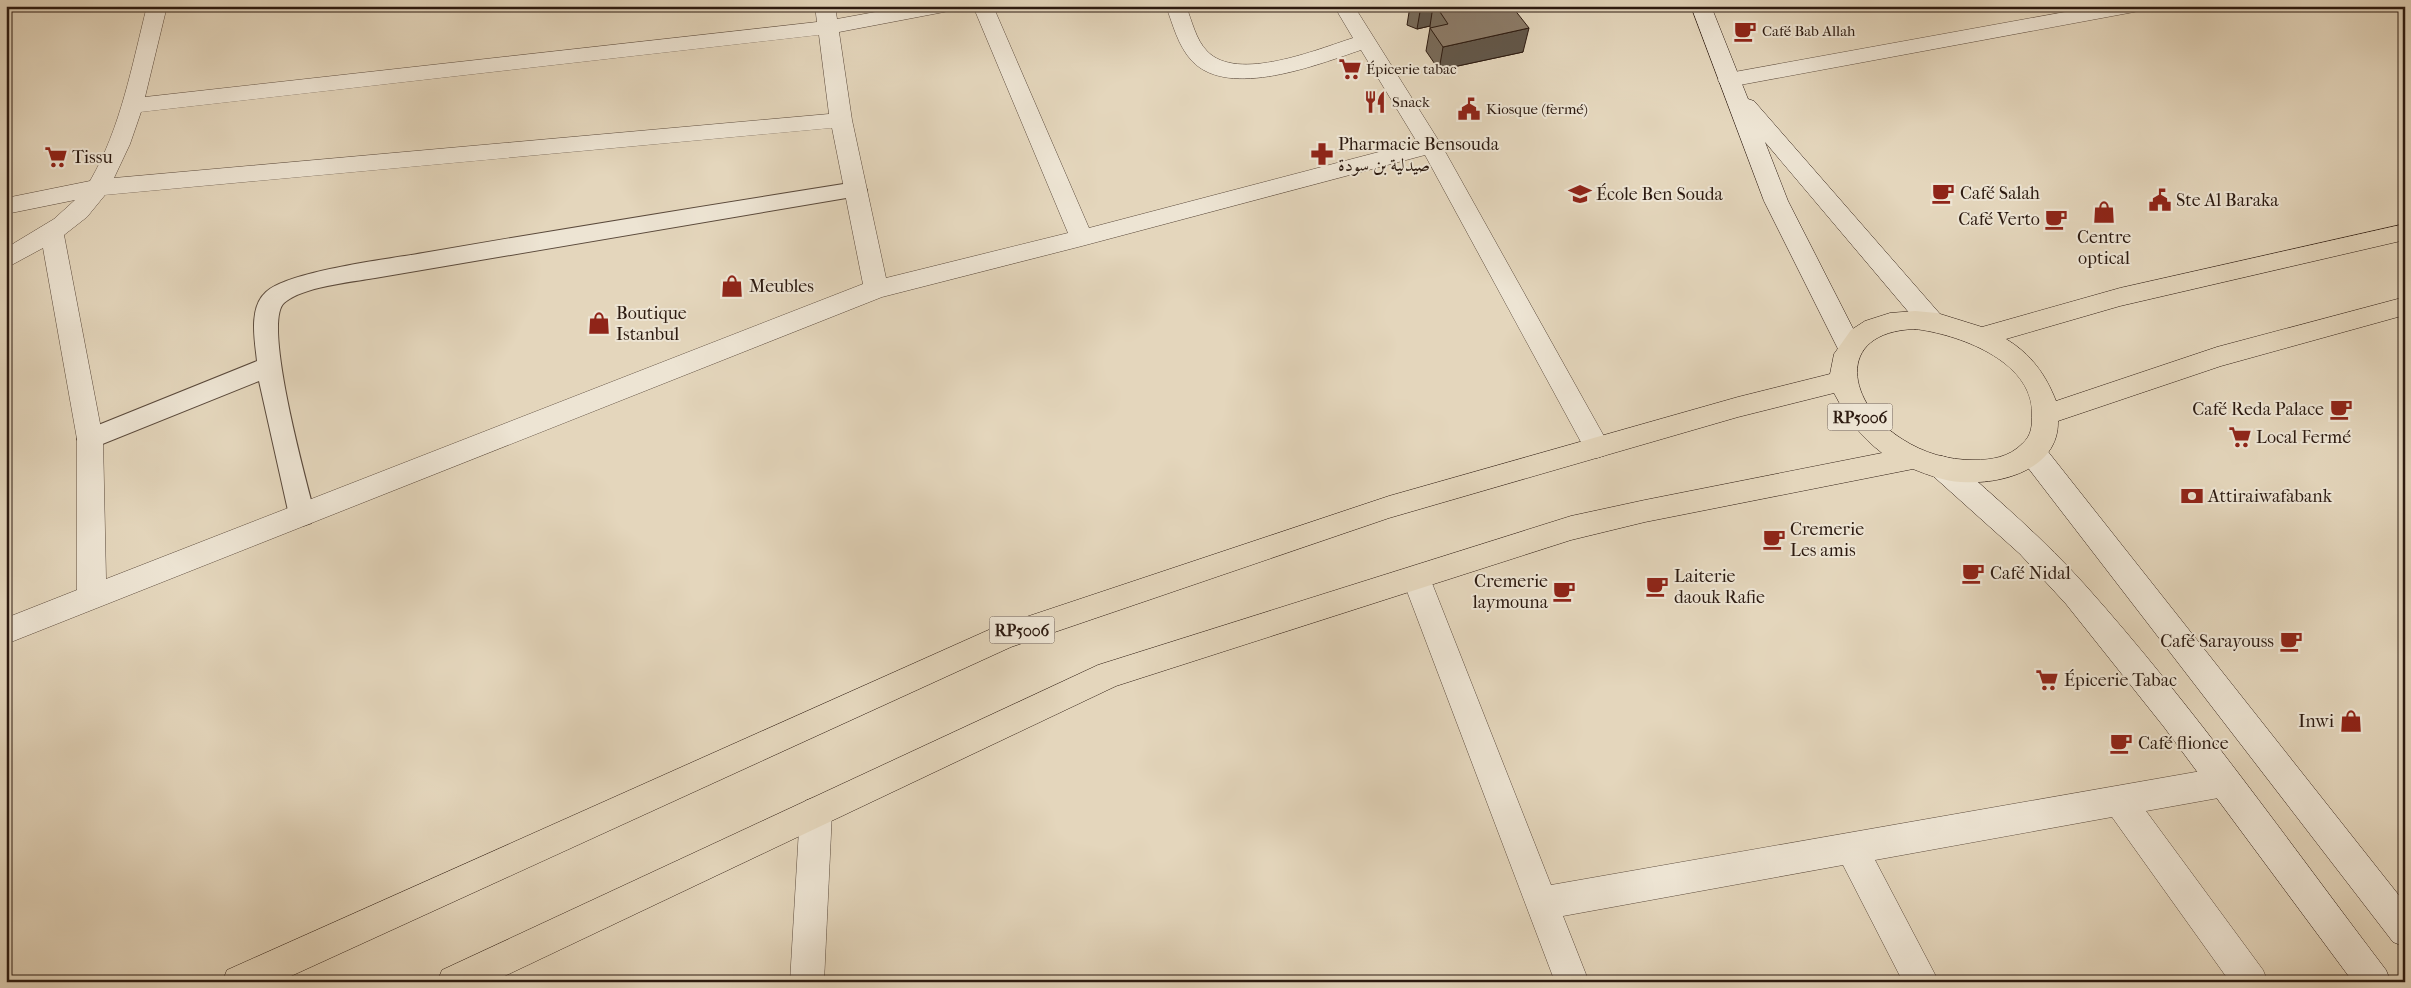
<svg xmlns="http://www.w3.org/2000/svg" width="2411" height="988" viewBox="0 0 2411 988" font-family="'IM FELL French Canon',Amiri,serif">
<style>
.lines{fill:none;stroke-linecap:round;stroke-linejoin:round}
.lane-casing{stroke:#5a493b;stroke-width:2}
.street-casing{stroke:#5a493b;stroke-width:1}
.secondary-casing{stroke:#2c1a10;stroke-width:1}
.primary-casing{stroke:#2c1a10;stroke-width:1}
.lane{fill:#ede4d3;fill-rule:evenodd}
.street{fill:#ede4d3;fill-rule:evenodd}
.secondary{fill:#ede4d3;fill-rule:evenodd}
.primary{fill:#e4d6bc;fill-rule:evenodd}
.wall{fill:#786b5a;stroke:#2c1a10}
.shaded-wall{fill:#62574a;stroke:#2c1a10}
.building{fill:#8c7c69;stroke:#2c1a10}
.labels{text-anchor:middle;stroke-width:4;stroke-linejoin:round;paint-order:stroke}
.far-poi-label{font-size:15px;fill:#2c1a10;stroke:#ede4d3;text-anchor:start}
.shield{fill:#ede4d3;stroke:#66574a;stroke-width:1}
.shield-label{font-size:16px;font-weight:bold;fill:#2c1a10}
.poi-label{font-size:18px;fill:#2c1a10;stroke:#ede4d3;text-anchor:start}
</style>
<rect width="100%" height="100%" fill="#e4d6bc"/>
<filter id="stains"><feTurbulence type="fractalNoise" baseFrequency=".004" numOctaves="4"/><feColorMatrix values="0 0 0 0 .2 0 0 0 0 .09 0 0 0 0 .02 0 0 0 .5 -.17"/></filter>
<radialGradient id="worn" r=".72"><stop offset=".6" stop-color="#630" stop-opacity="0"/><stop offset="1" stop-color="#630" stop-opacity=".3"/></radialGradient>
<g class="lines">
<defs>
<path id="lane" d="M856,182L864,185L867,190L864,195L375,278C351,282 302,287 284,303C262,323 307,483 315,515L311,523L302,526L293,523L289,515L259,381L90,449L81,446L77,439L81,432L257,361C255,341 248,308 266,292C289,271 389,259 423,253C567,228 711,205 856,182Z"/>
<g id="street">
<path d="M147,6H167L145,97L817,22L815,6H835L837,19L908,6H954L951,10L944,12L839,32L852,120L886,278L1068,233L973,6H993L1089,228L1417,142L1361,50C1319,64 1229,100 1192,61C1178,46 1173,25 1166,6H1186C1192,21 1196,40 1207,51C1237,83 1318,49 1353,38L1334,6H1354L1442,146L1610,447L1606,455L1597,458L1588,455L1425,155L1082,246L882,297L6,644V618L77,590V439L43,248L6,268V248L54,219L75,200L6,214V198L90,181C121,128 132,65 147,6ZM819,35L829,114L114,178L130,144L141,112ZM832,128L863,284L106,579L103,439L64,235L87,217L105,195Z"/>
<path d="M2098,6H2144L2141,10L2134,12L1729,87L1721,85L1718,80L1721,75L1729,73Z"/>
<path d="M1416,566L1426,569L1430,578L1551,885L2224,767L2235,771L2240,782L2235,793L2224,797L2146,811L2263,970L2268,982H2230L2112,817L1875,860L1939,982H1903L1843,865L1563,916L1589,982H1555L1402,578L1406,569Z"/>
<path d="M816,797L827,801L832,812L824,982H790L800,812L805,801Z"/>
</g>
<g id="secondary">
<path d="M1691,6H1711L1748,99L1754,101L1940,314L1944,321L1940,328L1931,330L1922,328L1765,142L1788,201L1863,348L1859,355L1850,358L1841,355L1764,201Z"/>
<path d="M2032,441L2042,444L2405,903V947L2393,942L2022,460L2019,452L2022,444Z"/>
<path d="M1942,456L1952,459C1998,500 2045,540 2086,586C2194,707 2288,841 2386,970L2391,982H2353L2164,727L2066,604L2020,554L1932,475L1928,467L1932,459Z"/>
</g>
<path id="primary" d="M2405,224V240L2120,306L2006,339C2031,354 2046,375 2056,401L2217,347L2405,297V315L2221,366L2058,421C2059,470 2000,485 1961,482C1944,481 1928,475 1913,469L1645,522L1571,540L1116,686L492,982H437L442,970L1098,665L1571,516L1645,500L1882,453C1860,436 1847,418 1834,393L1738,417L1389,518L1011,647L278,982H222L227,970L993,628L1389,496L1738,397L1830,374L1834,354L1851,330L1865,321L1890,313L1915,311L1937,313L1982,327L2120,288ZM1915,329C1957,334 2032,360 2032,413C2032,426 2032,435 2022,444C2009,457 1992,460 1974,460C1947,460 1924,453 1902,439C1848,405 1832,332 1915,329Z"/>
</defs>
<use href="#lane" class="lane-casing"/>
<use href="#street" class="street-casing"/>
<use href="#secondary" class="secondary-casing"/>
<use href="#primary" class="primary-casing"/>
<use href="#lane" class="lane"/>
<use href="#street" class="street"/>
<use href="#secondary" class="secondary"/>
<use href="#primary" class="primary"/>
</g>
<path class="wall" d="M1410,6H1501L1523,52L1439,70L1426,51L1430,28V26L1417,29L1407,25Z"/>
<g class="shaded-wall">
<path d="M1421,6H1433L1430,26L1417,29Z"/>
<path d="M1529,28L1523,52L1439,70L1443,47Z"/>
</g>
<path class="building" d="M1436,6H1501L1505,11L1514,9L1529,28L1443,47L1430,28L1448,24Z"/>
<defs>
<symbol id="cafe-bare" viewBox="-9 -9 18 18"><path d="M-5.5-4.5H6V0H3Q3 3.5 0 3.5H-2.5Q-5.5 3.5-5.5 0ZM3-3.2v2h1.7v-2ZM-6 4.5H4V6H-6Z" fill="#8f2418" stroke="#ede4d3" stroke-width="2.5" paint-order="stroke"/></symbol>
<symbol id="supermarket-bare" viewBox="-9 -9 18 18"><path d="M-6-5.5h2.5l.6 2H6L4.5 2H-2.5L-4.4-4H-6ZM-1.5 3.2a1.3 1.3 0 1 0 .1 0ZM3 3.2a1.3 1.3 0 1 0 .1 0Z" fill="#8f2418" stroke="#ede4d3" stroke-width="2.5" paint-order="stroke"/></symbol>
<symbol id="restaurant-bare" viewBox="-9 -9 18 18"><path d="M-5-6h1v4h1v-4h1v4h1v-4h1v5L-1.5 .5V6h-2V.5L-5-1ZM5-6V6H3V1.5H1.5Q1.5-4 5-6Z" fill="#8f2418" stroke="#ede4d3" stroke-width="2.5" paint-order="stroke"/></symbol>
<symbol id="civic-bare" viewBox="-9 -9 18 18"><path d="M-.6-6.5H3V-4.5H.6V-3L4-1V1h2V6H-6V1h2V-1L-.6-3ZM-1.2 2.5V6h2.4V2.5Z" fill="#8f2418" stroke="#ede4d3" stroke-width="2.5" paint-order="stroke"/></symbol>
<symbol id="pharmacy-bare" viewBox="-9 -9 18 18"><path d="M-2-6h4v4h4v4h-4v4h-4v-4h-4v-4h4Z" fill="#8f2418" stroke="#ede4d3" stroke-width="2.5" paint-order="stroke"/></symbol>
<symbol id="school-bare" viewBox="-9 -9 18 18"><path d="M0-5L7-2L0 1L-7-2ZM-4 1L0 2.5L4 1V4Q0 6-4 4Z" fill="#8f2418" stroke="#ede4d3" stroke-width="2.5" paint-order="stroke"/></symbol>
<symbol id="shop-bare" viewBox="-9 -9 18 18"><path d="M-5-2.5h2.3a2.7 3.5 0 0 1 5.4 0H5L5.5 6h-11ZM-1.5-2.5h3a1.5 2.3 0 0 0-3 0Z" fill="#8f2418" stroke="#ede4d3" stroke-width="2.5" paint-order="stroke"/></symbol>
<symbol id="bank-bare" viewBox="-9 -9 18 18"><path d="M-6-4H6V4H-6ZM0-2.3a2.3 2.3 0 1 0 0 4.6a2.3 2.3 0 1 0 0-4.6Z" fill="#8f2418" stroke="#ede4d3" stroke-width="2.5" paint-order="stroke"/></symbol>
</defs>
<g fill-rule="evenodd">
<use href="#cafe-bare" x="1729" y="15" width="32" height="32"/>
<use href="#supermarket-bare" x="1334" y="53" width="32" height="32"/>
<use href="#restaurant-bare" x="1359" y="86" width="32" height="32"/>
<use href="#civic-bare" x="1453" y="93" width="32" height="32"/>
<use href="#pharmacy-bare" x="1306" y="138" width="32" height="32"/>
<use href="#supermarket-bare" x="40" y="141" width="32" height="32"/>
<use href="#cafe-bare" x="1927" y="177" width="32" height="32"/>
<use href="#school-bare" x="1564" y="178" width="32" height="32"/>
<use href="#civic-bare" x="2144" y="184" width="32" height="32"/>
<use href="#shop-bare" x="2088" y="196" width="32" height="32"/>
<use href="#cafe-bare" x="2040" y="203" width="32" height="32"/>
<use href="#shop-bare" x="716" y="270" width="32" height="32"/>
<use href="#shop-bare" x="583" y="307" width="32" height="32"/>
<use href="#cafe-bare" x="2325" y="393" width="32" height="32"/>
<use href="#supermarket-bare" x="2224" y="421" width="32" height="32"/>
<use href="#bank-bare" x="2176" y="480" width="32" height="32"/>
<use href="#cafe-bare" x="1758" y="523" width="32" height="32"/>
<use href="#cafe-bare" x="1957" y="557" width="32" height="32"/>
<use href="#cafe-bare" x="1641" y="570" width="32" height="32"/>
<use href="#cafe-bare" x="1548" y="575" width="32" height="32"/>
<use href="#cafe-bare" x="2275" y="625" width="32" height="32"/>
<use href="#supermarket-bare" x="2031" y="664" width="32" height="32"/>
<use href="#shop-bare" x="2335" y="705" width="32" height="32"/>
<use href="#cafe-bare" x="2105" y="727" width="32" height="32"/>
</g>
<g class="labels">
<g class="far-poi-label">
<text x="1762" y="36">Café Bab Allah</text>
<text x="1366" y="74">Épicerie tabac</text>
<text x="1392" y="107">Snack</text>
<text x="1486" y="114">Kiosque (fermé)</text>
</g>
<g class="shield">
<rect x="1827.5" y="403.5" width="65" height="27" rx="4"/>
<rect x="989.5" y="616.5" width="65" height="27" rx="4"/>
</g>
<g class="shield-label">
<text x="1860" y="423">RP5006</text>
<text x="1022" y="636">RP5006</text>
</g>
<g class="poi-label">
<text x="1338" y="150">Pharmacie Bensouda<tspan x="1338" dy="21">صيدلية بن سودة</tspan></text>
<text x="72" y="163">Tissu</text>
<text x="1960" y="199">Café Salah</text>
<text x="1596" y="200">École Ben Souda</text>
<text x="2176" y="206">Ste Al Baraka</text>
<text x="2040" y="225" text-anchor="end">Café Verto</text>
<text x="2104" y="243" text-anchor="middle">Centre<tspan x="2104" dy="21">optical</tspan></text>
<text x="749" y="292">Meubles</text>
<text x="616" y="319">Boutique<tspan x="616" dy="21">Istanbul</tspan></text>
<text x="2324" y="415" text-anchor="end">Café Reda Palace</text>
<text x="2256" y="443">Local Fermé</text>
<text x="2208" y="502">Attiraiwafabank</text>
<text x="1790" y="535">Cremerie<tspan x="1790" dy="21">Les amis</tspan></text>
<text x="1990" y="579">Café Nidal</text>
<text x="1674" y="582">Laiterie<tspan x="1674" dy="21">daouk Rafie</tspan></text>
<text x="1548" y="587" text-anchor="end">Cremerie<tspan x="1548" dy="21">laymouna</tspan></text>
<text x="2274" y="647" text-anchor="end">Café Sarayouss</text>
<text x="2064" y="686">Épicerie Tabac</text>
<text x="2334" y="727" text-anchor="end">Inwi</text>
<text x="2138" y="749">Café flionce</text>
</g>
</g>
<rect width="2411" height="988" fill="none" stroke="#e4d6bc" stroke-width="25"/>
<rect x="8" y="8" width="2396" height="973" fill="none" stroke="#2c1a10" stroke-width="2.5"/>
<rect x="12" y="12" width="2386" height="963" fill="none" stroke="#2c1a10"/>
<rect width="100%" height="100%" filter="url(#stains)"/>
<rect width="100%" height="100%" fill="url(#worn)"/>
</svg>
